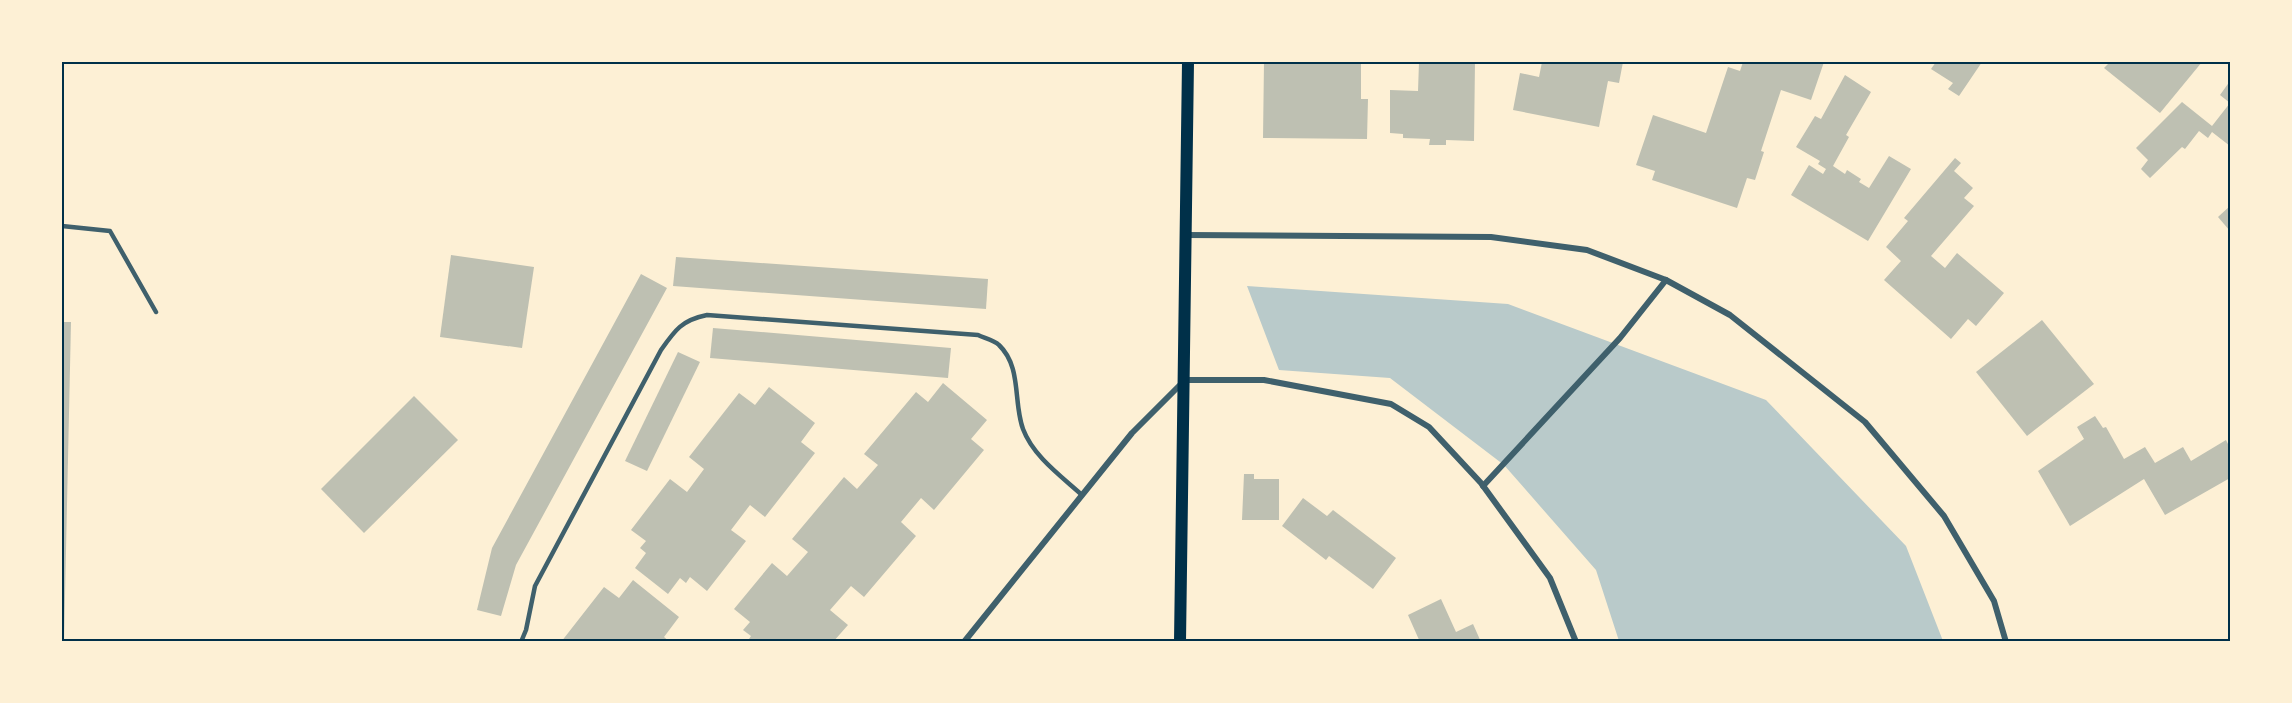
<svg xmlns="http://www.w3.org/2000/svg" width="2292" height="703" viewBox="0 0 2292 703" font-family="Ubuntu,sans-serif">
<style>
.green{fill:#b9caca}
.building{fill:#bec0b2}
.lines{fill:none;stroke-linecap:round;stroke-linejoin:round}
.service{stroke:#3f606c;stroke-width:4.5}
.minor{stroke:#3f606c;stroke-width:6}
.secondary{stroke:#003049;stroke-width:12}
.neatline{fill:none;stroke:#003049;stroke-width:2}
</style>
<rect width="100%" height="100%" fill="#fdf0d5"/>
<path class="green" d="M1247,286L1508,304L1766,400L1906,546L1943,641H1619L1596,570L1504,465L1390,378L1279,370Z"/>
<g class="building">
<path d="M1264,62H1361V99H1368L1367,139L1263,138Z"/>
<path d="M1419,62H1475L1474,141L1446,140V145H1429L1430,139L1403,138V134L1390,133V90L1418,91Z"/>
<path d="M1542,62H1623L1619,83L1608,81L1599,127L1513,110L1520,73L1539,77Z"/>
<path d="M1743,62H1824L1811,100L1781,90L1761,151L1764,152L1755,180L1747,178L1737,208L1652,180L1655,171L1636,165L1653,115L1706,133L1728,67L1740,71Z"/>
<path d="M1936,62H1982L1959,96L1948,89L1953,83L1931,69Z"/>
<path d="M2110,62H2202L2160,113L2104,68Z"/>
<path d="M1845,75L1871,92L1846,135L1849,137L1833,166L1845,174L1847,170L1861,179L1859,182L1869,188L1889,156L1911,169L1868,241L1791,195L1809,165L1823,174L1826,169L1818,164L1820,161L1796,147L1815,116L1821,119Z"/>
<path d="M2230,81V146L2212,132L2208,138L2199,131L2185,149L2182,147L2150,178L2141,169L2148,160L2136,148L2182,102L2212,126L2230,103L2220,95Z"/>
<path d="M1955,158L1961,163L1954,171L1973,188L1964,198L1974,206L1931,256L1945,268L1957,253L2004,293L1976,326L1968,319L1951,339L1884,280L1901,261L1886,247L1908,221L1904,218Z"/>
<path d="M2230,206V231L2218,217Z"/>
<path d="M451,255L534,267L522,348L440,337Z"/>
<path d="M676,257L988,279L986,309L673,286Z"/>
<path d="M641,274L667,288L516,565L501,616L477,610L492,548Z"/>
<path d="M2042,320L2094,384L2027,436L1976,372Z"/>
<path d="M62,322H71L64,642H62Z"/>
<path d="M713,328L951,348L948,378L710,358Z"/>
<path d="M678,352L700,362L647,471L625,461Z"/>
<path d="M943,383L987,420L971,439L984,450L934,510L921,498L901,522L916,536L864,597L851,586L830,610L848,625L833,642H747L751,636L743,630L750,622L734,609L772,563L787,576L808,552L792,539L844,477L857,489L878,465L864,454L916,392L928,402Z"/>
<path d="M769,387L815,423L801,442L815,453L765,517L750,505L731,530L746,541L707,591L690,577L686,583L680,578L668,594L635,568L646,553L640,548L646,541L631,530L670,479L687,492L704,469L689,457L739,393L755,405Z"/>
<path d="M414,396L458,440L364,533L321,489Z"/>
<path d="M2095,416L2103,428L2106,427L2124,459L2145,447L2155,463L2183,447L2191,461L2226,440L2230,448V478L2165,515L2144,479L2070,526L2038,471L2084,439L2077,427Z"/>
<path d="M1244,474H1254V479H1279V520H1242Z"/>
<path d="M1303,498L1327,516L1333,510L1396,558L1373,589L1329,556L1326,560L1282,526Z"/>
<path d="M633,580L679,617L664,637L670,642H561L604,587L619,598Z"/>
<path d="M1441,599L1456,632L1473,624L1481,642H1420L1408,615Z"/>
</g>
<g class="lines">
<g class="service">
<path d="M62,226L110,231L156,312"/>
<path d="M521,642L526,630L535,586L661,350C675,330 682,320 707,315L978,335C984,338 994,340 999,345C1022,367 1013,402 1023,429C1033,456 1061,476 1082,495"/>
</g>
<g class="minor">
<path d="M1186,235L1491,237L1587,250L1666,280L1730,315L1865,422L1944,516L1994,601L2006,642"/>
<path d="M1483,486L1620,338L1666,280"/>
<path d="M964,642L1132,433L1185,380H1264L1391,404L1429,427L1481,483L1550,578L1576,642"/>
</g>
<path class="secondary" d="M1180,642L1188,62"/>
</g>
<rect width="2292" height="703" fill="none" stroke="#fdf0d5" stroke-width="126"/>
<rect x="63" y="63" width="2166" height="577" class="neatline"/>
</svg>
